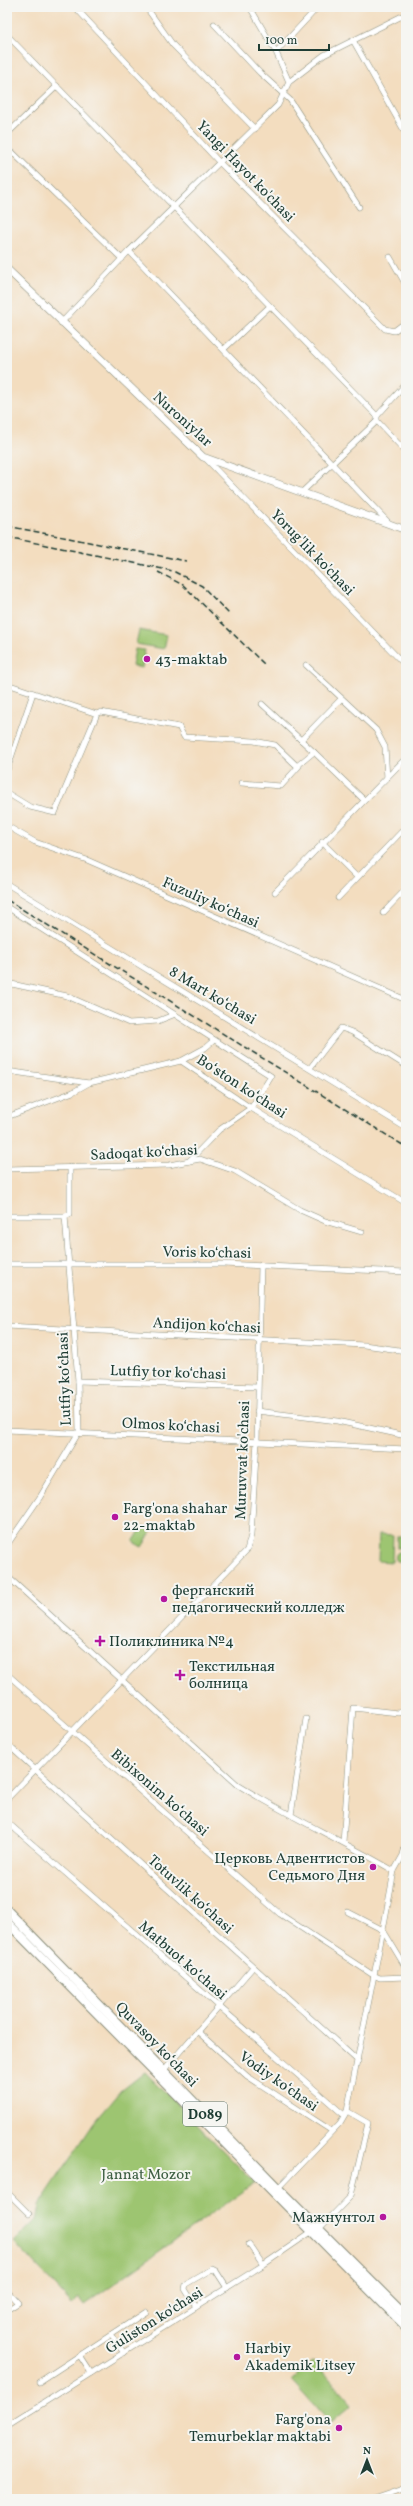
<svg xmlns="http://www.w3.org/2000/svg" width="413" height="2506" viewBox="0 0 413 2506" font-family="Vollkorn,serif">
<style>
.green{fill:#9dc571;stroke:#5e8152}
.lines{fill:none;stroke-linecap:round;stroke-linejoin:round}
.street-casing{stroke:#898d7a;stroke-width:6}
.secondary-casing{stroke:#898d7a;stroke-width:8}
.primary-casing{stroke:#898d7a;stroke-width:10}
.street{stroke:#fff;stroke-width:5}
.secondary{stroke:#fff;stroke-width:7}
.primary{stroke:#fff;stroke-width:8}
.rail{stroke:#1f3d34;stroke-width:1.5;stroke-dasharray:6 3;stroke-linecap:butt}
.poi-dot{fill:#b5179e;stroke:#f6f6f2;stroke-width:1.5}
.labels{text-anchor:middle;stroke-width:4;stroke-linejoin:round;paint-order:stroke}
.shield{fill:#f6f6f2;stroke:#60746d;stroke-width:1}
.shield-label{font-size:14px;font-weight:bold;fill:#1f3d34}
.street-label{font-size:15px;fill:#1f3d34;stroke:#f6f6f2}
.poi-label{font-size:15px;fill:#1f3d34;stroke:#f6f6f2;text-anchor:start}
.park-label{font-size:15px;fill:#3e5f43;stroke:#f6f6f2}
</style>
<rect width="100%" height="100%" fill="#f6f6f2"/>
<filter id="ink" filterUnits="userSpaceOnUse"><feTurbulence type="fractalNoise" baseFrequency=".025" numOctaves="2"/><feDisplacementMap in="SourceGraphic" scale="8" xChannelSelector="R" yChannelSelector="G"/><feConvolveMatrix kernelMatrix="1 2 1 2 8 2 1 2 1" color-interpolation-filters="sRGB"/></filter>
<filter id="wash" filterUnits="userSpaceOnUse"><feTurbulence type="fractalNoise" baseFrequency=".012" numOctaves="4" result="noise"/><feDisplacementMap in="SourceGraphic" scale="16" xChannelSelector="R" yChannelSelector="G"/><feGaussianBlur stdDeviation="0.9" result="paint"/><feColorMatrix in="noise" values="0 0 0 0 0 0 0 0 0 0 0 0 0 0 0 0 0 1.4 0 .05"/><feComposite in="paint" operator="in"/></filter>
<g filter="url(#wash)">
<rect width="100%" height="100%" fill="#f3ddbf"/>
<g class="green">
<path d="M139,630L167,635L164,649L136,644Z"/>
<path d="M135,649L145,650L142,668L132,666Z"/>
<path d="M143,1526L152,1531L142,1547L133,1542Z"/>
<path d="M379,1534L393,1535L392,1562L378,1561Z"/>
<rect x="397" y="1536" width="6" height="12"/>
<circle cx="401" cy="1557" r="5.5"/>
<path d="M145,2072L255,2183L84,2305L79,2298L72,2304L14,2242L36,2220L39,2205L94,2123L121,2091Z"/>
<path d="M314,2361L352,2404L330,2423L292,2380Z"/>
</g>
</g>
<g filter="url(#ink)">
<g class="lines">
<defs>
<g id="street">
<path d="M75,7L220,163L385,329L394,331L406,322"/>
<path d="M146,7L173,45L255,129"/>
<path d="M248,7L251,9L276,52"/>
<path d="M403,16L406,22"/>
<path d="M214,24L260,73L290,100L359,207"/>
<path d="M7,35L377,416"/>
<path d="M354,42L406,134"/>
<path d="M289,82L276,52L318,7"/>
<path d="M7,134L57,86"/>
<path d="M7,147L122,259"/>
<path d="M129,251L390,524"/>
<path d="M390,257L406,285"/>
<path d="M61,323L129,251L278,105L289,82L324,55L406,14"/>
<path d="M224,349L270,306"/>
<path d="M377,421L406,452"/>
<path d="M205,458L406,666"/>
<path d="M302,492L377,421V416L406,384"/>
<path d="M306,665L376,730L385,747L387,778"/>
<path d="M7,684L97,714L55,813L30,807L7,793"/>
<path d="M262,704L314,752"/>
<path d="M97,714L101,712L179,727L184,737L254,741L275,745L297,766L314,752L364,800"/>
<path d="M301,740L341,699"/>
<path d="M7,770L33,693"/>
<path d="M241,783L281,786L299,766"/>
<path d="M7,826L35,842L87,860L406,1000"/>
<path d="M322,842L357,877"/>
<path d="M7,884L406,1128"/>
<path d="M275,892L406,758"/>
<path d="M338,898L406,827"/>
<path d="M7,907L271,1076L251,1108L219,1130L189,1161"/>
<path d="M383,913L406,889"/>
<path d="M7,983L67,996L129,1023L158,1021L173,1015"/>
<path d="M181,1061L205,1048L213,1041"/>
<path d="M310,1068L341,1028L352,1032L406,1066"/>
<path d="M7,1071L89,1083"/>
<path d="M7,1117L73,1092L89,1083L181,1061L251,1108L406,1203"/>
<path d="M7,1169L169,1165L200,1159L235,1171L300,1210L325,1221L362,1232"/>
<path d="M7,1216H65L78,1381L79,1432L40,1497L7,1545"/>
<path d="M65,1216L70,1214V1167"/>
<path d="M7,1264H223L406,1272"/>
<path d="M7,1326L364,1345L406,1351"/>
<path d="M78,1381L257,1387"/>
<path d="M257,1411L337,1421L406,1436"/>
<path d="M7,1430L406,1449"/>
<path d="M7,1576L238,1785C288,1816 343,1841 394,1871"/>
<path d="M7,1674L280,1914L373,1975L380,1978L406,1977"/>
<path d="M7,1744L358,2061"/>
<path d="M7,1799L247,1550L251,1535L257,1441L261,1265"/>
<path d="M291,1815L306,1719"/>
<path d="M7,1822L344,2115"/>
<path d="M406,1841L403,1855L394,1871L383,1930L406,1968"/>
<path d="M343,1842L353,1708L398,1713L406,1711"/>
<path d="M197,2031L247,2076L332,2131"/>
<path d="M163,2071L253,1967"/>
<path d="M347,2111L383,1930L348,1912"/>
<path d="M278,2188L340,2123L347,2111L368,2123L351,2196L319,2229"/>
<path d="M7,2192L29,2214"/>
<path d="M249,2244L263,2265"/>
<path d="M7,2291L18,2303L7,2310"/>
<path d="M196,2307L185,2289L186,2284L212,2269L216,2271L227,2288"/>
<path d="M401,2310L406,2304"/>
<path d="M111,2335L124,2353"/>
<path d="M80,2356L91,2373"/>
<path d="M39,2382L146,2312"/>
<path d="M7,2426L263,2265L311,2232"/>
<path d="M377,2499L406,2489"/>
</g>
<path id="secondary" d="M7,269L203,457L406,530"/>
<g id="primary">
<path d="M7,1910L278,2188L406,2316"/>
<path d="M7,1922L406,2327"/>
</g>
</defs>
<use href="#street" class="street-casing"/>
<use href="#secondary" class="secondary-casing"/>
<use href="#primary" class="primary-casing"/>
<use href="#street" class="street"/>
<use href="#secondary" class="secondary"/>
<use href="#primary" class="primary"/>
<g class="rail">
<path d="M7,526L186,561"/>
<path d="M7,537L173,571L202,586L229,614"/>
<path d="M158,572L183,585L265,665"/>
<path d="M7,900L406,1147"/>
</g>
</g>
</g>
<g class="poi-dot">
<circle cx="147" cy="659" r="4"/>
<circle cx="115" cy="1517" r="4"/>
<circle cx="164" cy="1599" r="4"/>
<path d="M98 1635h4v4h4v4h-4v4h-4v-4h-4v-4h4z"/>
<path d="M178 1669h4v4h4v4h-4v4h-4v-4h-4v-4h4z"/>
<circle cx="373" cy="1867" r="4"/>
<circle cx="383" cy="2217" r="4"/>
<circle cx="237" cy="2357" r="4"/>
<circle cx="339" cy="2428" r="4"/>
</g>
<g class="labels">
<rect class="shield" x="183" y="2102" width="44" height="24" rx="3"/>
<g class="shield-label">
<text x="205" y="2119">D089</text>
</g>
<g class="street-label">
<text transform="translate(246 171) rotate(46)" y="5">Yangi Hayot ko'chasi</text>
<text transform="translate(183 419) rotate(42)" y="5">Nuroniylar</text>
<text transform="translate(313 552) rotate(46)" y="5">Yorug'lik ko'chasi</text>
<text transform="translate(211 902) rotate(24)" y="5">Fuzuliy koʻchasi</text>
<text transform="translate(213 995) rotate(31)" y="5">8 Mart koʻchasi</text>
<text transform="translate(242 1086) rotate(33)" y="5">Boʻston koʻchasi</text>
<text transform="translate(144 1152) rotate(-3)" y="5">Sadoqat koʻchasi</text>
<text transform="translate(207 1252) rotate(1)" y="5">Voris koʻchasi</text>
<text transform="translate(207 1325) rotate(3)" y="5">Andijon koʻchasi</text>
<text transform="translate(168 1372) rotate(2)" y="5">Lutfiy tor koʻchasi</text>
<text transform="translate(64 1379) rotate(-92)" y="5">Lutfiy koʻchasi</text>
<text transform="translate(171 1425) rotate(3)" y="5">Olmos koʻchasi</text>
<text transform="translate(242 1460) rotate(-88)" y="5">Muruvvat ko'chasi</text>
<text transform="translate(160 1792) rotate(41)" y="5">Bibixonim koʻchasi</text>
<text transform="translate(191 1894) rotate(42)" y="5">Totuvlik koʻchasi</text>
<text transform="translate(183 1960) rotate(41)" y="5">Matbuot koʻchasi</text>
<text transform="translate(157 2044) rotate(46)" y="5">Quvasoy koʻchasi</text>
<text transform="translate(279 2081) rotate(35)" y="5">Vodiy koʻchasi</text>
<text transform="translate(154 2320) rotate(-32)" y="5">Guliston ko'chasi</text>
</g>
<g class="poi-label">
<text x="155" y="664">43-maktab</text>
<text x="123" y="1513">Farg'ona shahar<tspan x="123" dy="17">22-maktab</tspan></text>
<text x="172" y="1595">ферганский<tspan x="172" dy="17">педагогический колледж</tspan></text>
<text x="109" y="1646">Поликлиника №4</text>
<text x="189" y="1671">Текстильная<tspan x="189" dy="17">болница</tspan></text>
<text x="365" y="1863" text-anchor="end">Церковь Адвентистов<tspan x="365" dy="17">Седьмого Дня</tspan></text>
<text x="375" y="2222" text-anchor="end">Мажнунтол</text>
<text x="245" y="2353">Harbiy<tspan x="245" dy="17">Akademik Litsey</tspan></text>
<text x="331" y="2424" text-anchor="end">Farg'ona<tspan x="331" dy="17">Temurbeklar maktabi</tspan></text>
</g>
<g class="park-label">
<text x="146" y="2179">Jannat Mozor</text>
</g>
</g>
<rect width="413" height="2506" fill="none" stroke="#f6f6f2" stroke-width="24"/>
<g transform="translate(367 2460)" stroke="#f6f6f2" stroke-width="3" paint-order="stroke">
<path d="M0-3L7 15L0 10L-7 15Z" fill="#1f3d34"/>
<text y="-6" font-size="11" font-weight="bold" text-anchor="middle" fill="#1f3d34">N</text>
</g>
<path d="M259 44v6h70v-6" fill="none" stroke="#1f3d34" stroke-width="2"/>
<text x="265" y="44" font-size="12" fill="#1f3d34" stroke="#f6f6f2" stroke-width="3" paint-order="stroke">100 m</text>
</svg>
